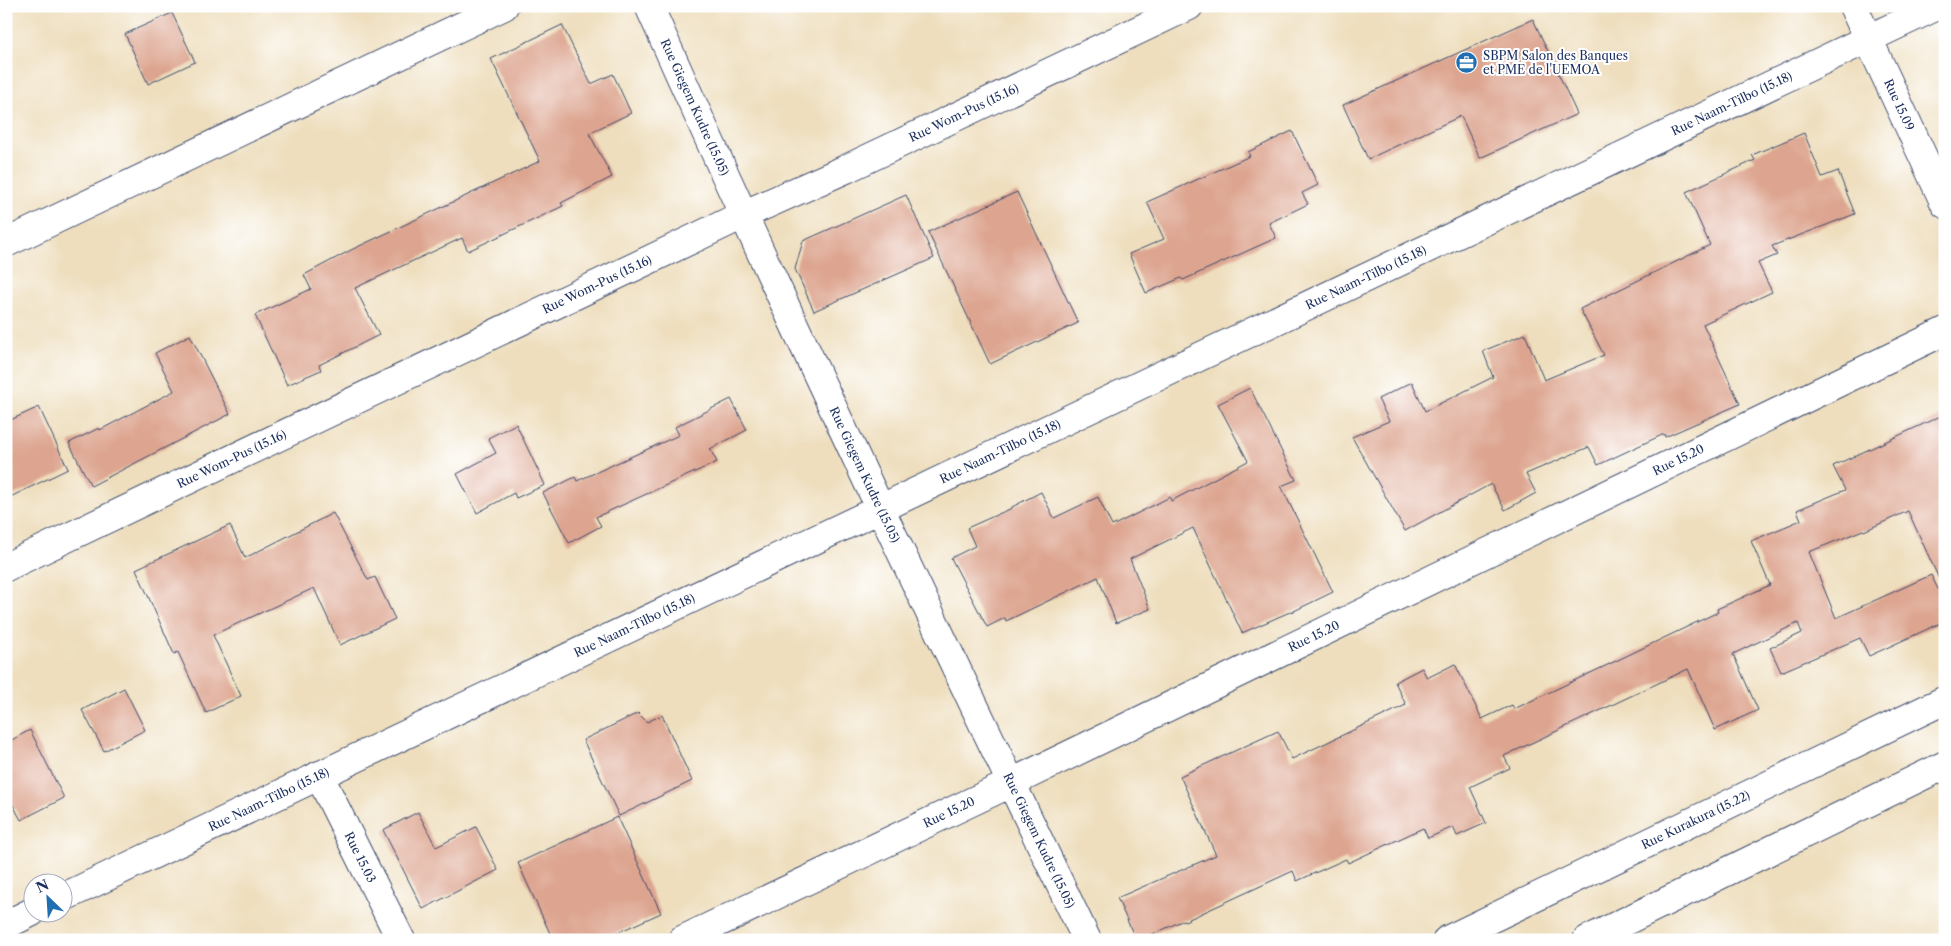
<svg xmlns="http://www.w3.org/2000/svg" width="1951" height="946" viewBox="0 0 1951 946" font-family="'Libre Caslon Text',serif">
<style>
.building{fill:#dda590}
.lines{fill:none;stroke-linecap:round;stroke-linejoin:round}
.street-casing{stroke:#3b496c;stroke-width:30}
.secondary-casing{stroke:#3b496c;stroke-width:30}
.street{stroke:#fff;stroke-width:28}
.secondary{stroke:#fff;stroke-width:28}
.labels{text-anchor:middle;stroke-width:4;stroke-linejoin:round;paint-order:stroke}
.poi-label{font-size:12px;fill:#1b2f5e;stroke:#fff;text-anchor:start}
.street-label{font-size:12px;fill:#1b2f5e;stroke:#fff}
</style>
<rect width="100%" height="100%" fill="#fff"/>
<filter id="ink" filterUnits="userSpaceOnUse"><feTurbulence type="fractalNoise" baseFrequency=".02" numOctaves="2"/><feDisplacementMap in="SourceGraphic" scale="10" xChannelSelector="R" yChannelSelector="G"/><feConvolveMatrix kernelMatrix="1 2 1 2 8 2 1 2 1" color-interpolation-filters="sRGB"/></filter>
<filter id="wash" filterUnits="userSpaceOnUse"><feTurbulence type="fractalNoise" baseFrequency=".0096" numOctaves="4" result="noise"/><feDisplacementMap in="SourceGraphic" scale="20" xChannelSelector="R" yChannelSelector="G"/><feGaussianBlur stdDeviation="1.12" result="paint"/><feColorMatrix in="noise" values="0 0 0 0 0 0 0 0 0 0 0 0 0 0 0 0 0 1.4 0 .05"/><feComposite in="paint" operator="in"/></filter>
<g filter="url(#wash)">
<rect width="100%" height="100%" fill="#eedebd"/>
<g id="blocks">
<g class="building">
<path d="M172,13L195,62L148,84L125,34Z"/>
<path d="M1533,19L1577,114L1480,158L1461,116L1368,159L1343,105Z"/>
<path d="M562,25L591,84L613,74L631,113L589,133L612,177L561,203L563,206L468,251L462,238L355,288L379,335L319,365L321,370L287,385L255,315L311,289L304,275L351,250L540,161L491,59Z"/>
<path d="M1292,131L1318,185L1302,193L1308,204L1269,223L1276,238L1183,280L1181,278L1146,293L1129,254L1164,239L1147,202L1250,156L1248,152Z"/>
<path d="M1804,133L1822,177L1838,171L1855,214L1772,246L1777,255L1758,263L1772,292L1703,324L1740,404L1665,437L1664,434L1598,465L1589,447L1526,474L1536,493L1505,510L1491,484L1405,531L1352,437L1389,421L1378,399L1412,382L1425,411L1493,377L1483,351L1525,334L1544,380L1604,355L1580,309L1710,245L1686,192L1755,160L1752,155Z"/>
<path d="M1017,192L1078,323L990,364L928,232Z"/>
<path d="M906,195L934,258L814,311L795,269L803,241Z"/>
<path d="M190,335L230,414L91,486L69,443L99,428L100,430L174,391L155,353Z"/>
<path d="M1250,388L1296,480L1281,486L1333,592L1292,612V611L1242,633L1193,528L1130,559L1150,609L1116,623L1098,577L1006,621L1005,618L987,627L951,558L975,546L967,528L1012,508V507L1041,492L1054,518L1098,497L1112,526L1170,497L1171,501L1248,461L1218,404Z"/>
<path d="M731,399L747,430L710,449L717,462L596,517L601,526L569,543L543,493L575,477L577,481L679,435L675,427Z"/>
<path d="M39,407L68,469L6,499V422Z"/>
<path d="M1945,414V592L1908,511L1864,531L1863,530L1809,552L1836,618L1931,575L1945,603V621L1869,656L1860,638L1781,672L1770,648L1802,633L1798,623L1733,654L1758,710L1715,730L1688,669L1504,756L1510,768L1470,787L1486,823L1457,836L1453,827L1428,838L1423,828L1348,863L1346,859L1297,881L1293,871L1185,921L1184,920L1140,940H1136L1117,898L1216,855L1180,776L1278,731L1292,759L1406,705L1395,682L1422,668L1427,678L1455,664L1482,719L1512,705L1514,709L1618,660L1718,612L1717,609L1770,585L1751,541L1801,520L1797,510L1845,490L1833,466Z"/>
<path d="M516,424L545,485L516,498L514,493L477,513L457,474L496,453L488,438Z"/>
<path d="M333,513L368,580L375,577L395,619L340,645L314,588L213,635L241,696L206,713L178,652L174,654L136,569L230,525L245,558Z"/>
<path d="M124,688L145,730L104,751L82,710Z"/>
<path d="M638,713L647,722L662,715L692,781L619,816L583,740Z"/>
<path d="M30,730L64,798L21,820L6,792V743Z"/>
<path d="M418,812L436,847L476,827L498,870L423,909L383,830Z"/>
<path d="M617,817L661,913L601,940H553L518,863Z"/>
</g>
</g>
</g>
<g filter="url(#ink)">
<use href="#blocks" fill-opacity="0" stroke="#3b496c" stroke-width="1"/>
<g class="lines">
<defs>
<g id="street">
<path id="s1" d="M649,6C789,320 937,630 1087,940"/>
<path id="s2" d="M1853,6L1945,204"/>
<path d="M6,243L504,6"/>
<path id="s3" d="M6,567L743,215L846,169L1189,6"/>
<path id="s4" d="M319,775L401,940"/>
<path id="s5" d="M62,898L1937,6"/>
<path d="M6,925L32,912"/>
<path id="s6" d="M682,940L1011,783L1945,331"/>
</g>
<g id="secondary">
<path id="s7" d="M1447,940L1945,700"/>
<path d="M1587,940L1945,765"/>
</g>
</defs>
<use href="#street" class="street-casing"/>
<use href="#secondary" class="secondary-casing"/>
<use href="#street" class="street"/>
<use href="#secondary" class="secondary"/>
</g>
</g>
<defs>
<symbol id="office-disc" viewBox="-11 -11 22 22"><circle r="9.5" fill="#1f6fb2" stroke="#fff"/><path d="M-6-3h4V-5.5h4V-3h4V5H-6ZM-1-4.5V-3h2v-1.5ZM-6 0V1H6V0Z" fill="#fff"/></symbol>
</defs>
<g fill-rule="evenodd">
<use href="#office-disc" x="1454" y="50" width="25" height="25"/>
</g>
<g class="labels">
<g class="poi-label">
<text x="1483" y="60">SBPM Salon des Banques<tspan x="1483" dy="14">et PME de l'UEMOA</tspan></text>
</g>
<g class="street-label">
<text dy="4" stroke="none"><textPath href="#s5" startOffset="1849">Rue Naam-Tilbo (15.18)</textPath></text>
<text dy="4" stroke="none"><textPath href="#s2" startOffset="109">Rue 15.09</textPath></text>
<text dy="4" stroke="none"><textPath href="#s1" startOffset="111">Rue Giegem Kudre (15.05)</textPath></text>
<text dy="4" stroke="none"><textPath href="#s3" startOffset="1060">Rue Wom-Pus (15.16)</textPath></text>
<text dy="4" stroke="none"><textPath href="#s5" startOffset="1444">Rue Naam-Tilbo (15.18)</textPath></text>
<text dy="4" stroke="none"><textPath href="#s3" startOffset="655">Rue Wom-Pus (15.16)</textPath></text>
<text dy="4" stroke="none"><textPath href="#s5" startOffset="1039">Rue Naam-Tilbo (15.18)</textPath></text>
<text dy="4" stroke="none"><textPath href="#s3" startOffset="250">Rue Wom-Pus (15.16)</textPath></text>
<text dy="4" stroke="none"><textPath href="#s6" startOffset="1106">Rue 15.20</textPath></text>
<text dy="4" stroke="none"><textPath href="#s1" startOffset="516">Rue Giegem Kudre (15.05)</textPath></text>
<text dy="4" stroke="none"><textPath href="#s5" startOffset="634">Rue Naam-Tilbo (15.18)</textPath></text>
<text dy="4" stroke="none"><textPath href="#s6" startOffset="701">Rue 15.20</textPath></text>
<text dy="4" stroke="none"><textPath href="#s5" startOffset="229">Rue Naam-Tilbo (15.18)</textPath></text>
<text dy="4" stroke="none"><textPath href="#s6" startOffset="296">Rue 15.20</textPath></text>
<text dy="4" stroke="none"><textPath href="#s7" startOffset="276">Rue Kurakura (15.22)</textPath></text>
<text dy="4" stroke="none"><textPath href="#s1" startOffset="921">Rue Giegem Kudre (15.05)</textPath></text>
<text dy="4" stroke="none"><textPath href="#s4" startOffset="92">Rue 15.03</textPath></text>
</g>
</g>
<rect width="1951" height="946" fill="none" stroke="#fff" stroke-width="25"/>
<g transform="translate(48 898) rotate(335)"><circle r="24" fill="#ffffff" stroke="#a4acbf"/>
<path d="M0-4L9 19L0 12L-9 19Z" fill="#1f6fb2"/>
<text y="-8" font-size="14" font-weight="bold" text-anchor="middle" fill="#1b2f5e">N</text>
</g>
</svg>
